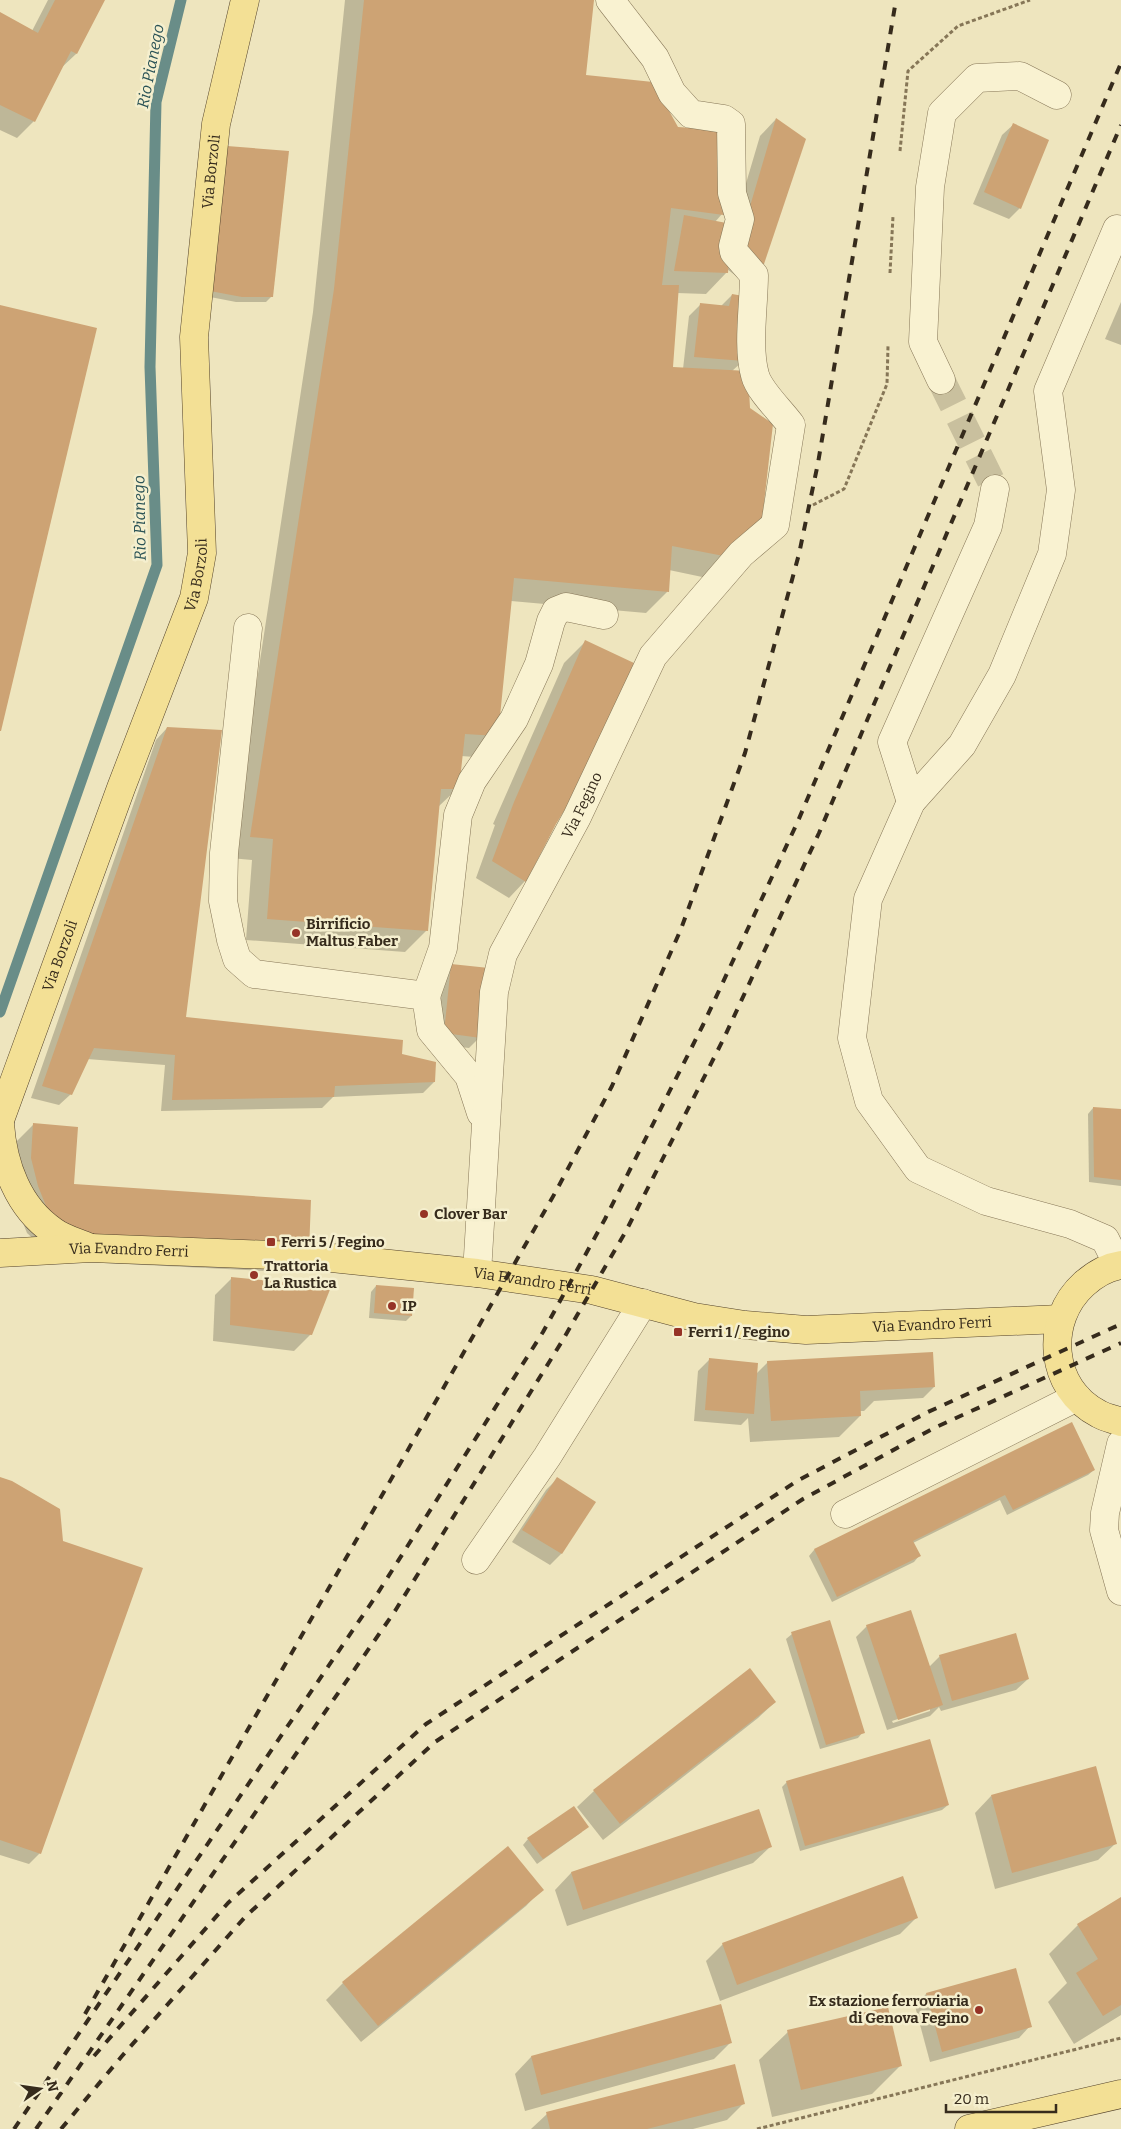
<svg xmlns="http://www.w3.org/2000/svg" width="1121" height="2129" viewBox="0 0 1121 2129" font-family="Bitter,serif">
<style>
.shadow{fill:#0003;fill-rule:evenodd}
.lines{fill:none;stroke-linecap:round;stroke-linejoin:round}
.stream{stroke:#698d88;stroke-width:11}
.building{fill:#cda374}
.minor-tunnel{stroke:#c9c09e;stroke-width:28;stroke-dasharray:28 14;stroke-linecap:butt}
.minor-casing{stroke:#867657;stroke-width:29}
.major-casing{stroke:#54432c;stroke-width:29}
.path{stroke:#867657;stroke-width:3;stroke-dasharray:4 2.5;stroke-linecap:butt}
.minor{stroke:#f9f2d1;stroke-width:28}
.major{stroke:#f3e095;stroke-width:28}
.rail{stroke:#362b1c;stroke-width:4;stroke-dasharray:9 9;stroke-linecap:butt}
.poi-dot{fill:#963326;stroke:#f5efce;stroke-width:2}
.labels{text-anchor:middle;stroke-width:5;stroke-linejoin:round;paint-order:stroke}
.street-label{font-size:15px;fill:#362b1c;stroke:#f5efce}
.poi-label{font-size:15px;font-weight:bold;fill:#362b1c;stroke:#f5efce;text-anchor:start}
.water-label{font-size:16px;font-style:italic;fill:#2b5356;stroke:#f5efce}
</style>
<rect width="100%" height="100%" fill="#eee5be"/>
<g class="shadow">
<path d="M48,0H103L76,54L60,69L34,121L17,138L0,130V14L32,31Z"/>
<path d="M345,0H593L585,77L722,214L715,222L731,234L760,136L776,119L745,283L727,269V272L706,294L677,293L672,368L683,369L689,316L700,305L721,306L732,295L743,361L732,371L749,409L761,521L707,578L669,570L667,592L646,613L511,601L496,736L475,757L461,756L457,789L438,807L427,930L405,952L246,940L252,860L230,858L313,312Z"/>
<path d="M1014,124L1020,208L1009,219L973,204L1002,135Z"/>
<path d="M222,153L272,296L266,302H236L205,296Z"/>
<path d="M1121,302V345L1105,339Z"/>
<path d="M585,642L555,823L525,881L509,898L476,878L495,825L493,824L564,663Z"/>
<path d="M167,728L185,1018L401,1055L434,1082L423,1093L333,1097L322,1108L161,1111L165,1065L87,1059L71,1094L59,1105L31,1098L156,740Z"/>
<path d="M451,966L480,1037L469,1048L433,1044L440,977Z"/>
<path d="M1093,1108L1121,1111V1186L1089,1182L1088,1114Z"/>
<path d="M34,1124L73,1185L307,1251L286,1272L84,1262L43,1248L27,1233L17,1208L12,1146Z"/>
<path d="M232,1278L311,1334L294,1351L213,1341L215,1295Z"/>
<path d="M376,1286L411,1316L406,1321L369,1318L371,1292Z"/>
<path d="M709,1360L756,1374L768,1362L934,1387L923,1398L874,1401L864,1411H860V1416L839,1437L750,1442L748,1418L741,1425L694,1421L698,1371Z"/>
<path d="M1071,1424L1094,1470L1088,1475L1007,1515L1000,1500L913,1543L919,1556L914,1562L832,1602L809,1556L814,1550Z"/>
<path d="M0,1479L40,1853L29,1864L0,1855Z"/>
<path d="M557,1479L594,1503L561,1554L550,1565L512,1542L546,1490Z"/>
<path d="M867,1626L929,1667L940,1656L1028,1679L1016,1690L941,1711L939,1707L930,1716L887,1730L856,1637ZM930,1708V1711L893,1723L892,1721Z"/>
<path d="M792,1634L863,1732L858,1738L820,1749L786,1639Z"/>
<path d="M775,1702L758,1718L603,1840L577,1807L594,1791Z"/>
<path d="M787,1782L948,1805L942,1810L800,1851L782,1787Z"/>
<path d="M991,1796L1115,1844L1098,1860L995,1889L975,1813Z"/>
<path d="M582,1832L537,1864L523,1845L528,1839Z"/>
<path d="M770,1847L753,1863L567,1926L555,1890L571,1873Z"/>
<path d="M508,1848L542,1889L526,1906L361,2042L326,2000L343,1983Z"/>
<path d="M1121,1899V2015L1074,2044L1048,2002L1067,1983L1049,1954L1078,1925Z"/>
<path d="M917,1917L900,1934L720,2001L706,1961L723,1944Z"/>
<path d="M1015,1970L1030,2026L1019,2038L930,2062L915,2006L926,1994Z"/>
<path d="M721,2005L731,2042L714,2059L525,2111L515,2074L531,2057Z"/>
<path d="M788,2032L900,2066L872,2094L772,2117L759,2060Z"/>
<path d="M744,2103L727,2120L693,2129H531L547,2114Z"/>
</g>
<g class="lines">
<path class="stream" d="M0,1012L157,565L150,367L156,102L181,0"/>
</g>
<g class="building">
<path d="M55,0H105L77,54L71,51L35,122L0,105V12L38,33Z"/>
<path d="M364,0H594L586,75L653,82L678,127L721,130L724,215L671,208L662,285H679L673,367L748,371L750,408L773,424L762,521L729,557L672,546L669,592L514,578L498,736L465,734L459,789H441L428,931L267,919L273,839L250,837L334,289Z"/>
<path d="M776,118L806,139L763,267L738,247Z"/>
<path d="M1013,123L1049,140L1021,209L984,192Z"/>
<path d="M227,146L289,151L273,297H242L210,291Z"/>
<path d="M684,215L732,224L728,273L674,271Z"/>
<path d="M732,294L749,297L744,361L694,357L700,303L729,306Z"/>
<path d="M0,305L97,328L1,731H0Z"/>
<path d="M585,640L634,663L591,767L556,824L526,882L492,861L514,802Z"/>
<path d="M167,727L222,730L186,1017L403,1040L402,1054L436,1062L435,1082L335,1086L334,1097L172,1100L175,1055L94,1048L72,1095L42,1086Z"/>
<path d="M451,964L489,968L481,1038L444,1033Z"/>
<path d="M1093,1107L1121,1109V1180L1094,1177Z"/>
<path d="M33,1123L78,1127L74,1184L311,1200L309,1251L86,1236L48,1211L38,1186L31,1158Z"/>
<path d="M231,1277L331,1287L312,1335L230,1325Z"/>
<path d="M376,1285L414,1288L412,1316L374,1313Z"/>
<path d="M933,1352L935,1387L860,1391L861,1416L771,1421L767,1361Z"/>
<path d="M709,1358L758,1363L754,1414L705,1410Z"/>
<path d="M1072,1422L1095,1470L1013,1510L1005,1495L913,1541L921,1556L837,1597L814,1549Z"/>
<path d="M0,1477L12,1481L60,1509L63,1541L143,1568L41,1854L0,1840Z"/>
<path d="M557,1477L596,1502L562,1554L522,1530Z"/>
<path d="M911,1610L943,1705L898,1720L866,1625Z"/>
<path d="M830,1620L865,1733L826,1745L791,1632Z"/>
<path d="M1016,1633L1029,1679L952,1701L939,1655Z"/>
<path d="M750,1668L776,1702L620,1824L593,1790Z"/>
<path d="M930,1739L949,1805L805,1846L786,1781Z"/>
<path d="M1096,1766L1117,1844L1012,1873L991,1795Z"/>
<path d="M574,1806L589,1827L543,1859L527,1838Z"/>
<path d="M759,1809L772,1847L583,1910L571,1872Z"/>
<path d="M508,1846L544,1890L378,2026L342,1982Z"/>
<path d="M903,1876L918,1918L737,1985L722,1943Z"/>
<path d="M1121,1897V2005L1103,2016L1076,1973L1098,1959L1077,1924Z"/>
<path d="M1016,1968L1032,2027L942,2052L926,1993Z"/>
<path d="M721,2004L732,2043L541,2095L531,2056Z"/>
<path d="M888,2007L902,2066L801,2090L787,2030Z"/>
<path d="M735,2064L745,2104L647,2129H550L546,2112Z"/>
</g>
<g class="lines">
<path class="minor-tunnel" d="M941,380L995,489"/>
<defs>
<g id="minor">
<path d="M1117,229L1048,391L1061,490L1052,554L1002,675L962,745L911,802L868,899L852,1038L869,1101L918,1169L986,1201L1070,1224L1105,1239L1118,1265"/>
<path d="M941,380L923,342L930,187L942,113L977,78L1020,76L1057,95"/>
<path d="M248,628L224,853L223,901L231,940L237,959L254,974L426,996L431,1030L469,1076L481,1113"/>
<path d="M911,802L892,742L988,526L995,489"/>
<path d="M426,996L443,948L458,815L472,781L514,719L539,664L551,621L556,611L566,607L604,615"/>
<path id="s1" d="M477,1273L494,992L503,954L577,817L653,656L741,554L775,525L791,425C781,411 759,391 755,375C747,347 754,305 754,275L734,252L733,246L740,219L732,193L731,124L724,119L691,114L672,93L655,58L610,0"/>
<path d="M1121,1444L1105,1513L1104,1530L1121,1591"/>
<path d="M845,1514L1077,1397"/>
<path d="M476,1560L547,1457L643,1303"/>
</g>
<g id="major">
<path id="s2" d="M0,1120L121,788L194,598L202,553L194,337L216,124L245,0"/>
<path d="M0,1124C3,1165 18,1207 53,1231C62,1238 76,1242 88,1247"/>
<path id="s3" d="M0,1253L91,1248L322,1257L477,1273L592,1290L694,1317L745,1325L806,1330L1060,1319"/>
<path d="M1121,1265C1107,1267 1094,1275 1084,1284C1044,1320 1049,1389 1099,1414C1106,1418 1114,1419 1121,1422"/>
<path d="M969,2129L1121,2094"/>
</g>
</defs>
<use href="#minor" class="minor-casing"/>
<use href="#major" class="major-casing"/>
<g class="path">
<path d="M900,151L908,71L958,26L1030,0"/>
<path d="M890,273L893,216"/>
<path d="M813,505L844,489L887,384L888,346"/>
<path d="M757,2129L1121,2038"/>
</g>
<use href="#minor" class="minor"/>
<use href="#major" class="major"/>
<g class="rail">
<path d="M85,2014L555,1193L612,1086L681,929L745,753L799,554L818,463L896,0"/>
<path d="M94,2056L228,1903L426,1724L797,1481L928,1412L1121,1324"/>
<path d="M14,2129L374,1599L543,1332L605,1219L703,1025L798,821L1121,63"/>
<path d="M36,2129L395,1611L561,1343L626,1231L724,1038L819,833L1121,125"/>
<path d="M61,2129L122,2056L245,1917L435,1742L803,1499L934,1428L1121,1343"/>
</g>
</g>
<g class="poi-dot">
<circle cx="296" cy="933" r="5"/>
<circle cx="424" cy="1214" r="5"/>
<rect x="266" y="1237" width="10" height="10" rx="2.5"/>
<circle cx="254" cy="1275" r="5"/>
<circle cx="392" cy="1306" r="5"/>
<rect x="673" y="1327" width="10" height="10" rx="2.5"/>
<circle cx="979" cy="2010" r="5"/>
</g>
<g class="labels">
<g class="street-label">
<text dy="5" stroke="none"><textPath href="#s2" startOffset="985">Via Borzoli</textPath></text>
<text dy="5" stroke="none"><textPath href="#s2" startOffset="580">Via Borzoli</textPath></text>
<text dy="5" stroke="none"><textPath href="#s1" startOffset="489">Via Fegino</textPath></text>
<text dy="5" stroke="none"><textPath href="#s2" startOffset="175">Via Borzoli</textPath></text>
<text dy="5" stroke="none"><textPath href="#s3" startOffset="129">Via Evandro Ferri</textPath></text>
<text dy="5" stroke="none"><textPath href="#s3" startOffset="534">Via Evandro Ferri</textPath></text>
<text dy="5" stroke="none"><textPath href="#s3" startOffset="939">Via Evandro Ferri</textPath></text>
</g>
<g class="poi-label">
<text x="306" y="929">Birrificio<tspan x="306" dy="17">Maltus Faber</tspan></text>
<text x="434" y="1219">Clover Bar</text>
<text x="281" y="1247">Ferri 5 / Fegino</text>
<text x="264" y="1271">Trattoria<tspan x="264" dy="17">La Rustica</tspan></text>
<text x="402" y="1311">IP</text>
<text x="688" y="1337">Ferri 1 / Fegino</text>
<text x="969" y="2006" text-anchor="end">Ex stazione ferroviaria<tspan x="969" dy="17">di Genova Fegino</tspan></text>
</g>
<g class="water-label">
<text transform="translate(150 66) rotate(-79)" y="6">Rio Pianego</text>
<text transform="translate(139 518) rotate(-91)" y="6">Rio Pianego</text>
</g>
</g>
<g transform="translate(40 2089) rotate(77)" stroke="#f5efce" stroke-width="4" paint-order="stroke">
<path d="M0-4L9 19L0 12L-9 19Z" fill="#362b1c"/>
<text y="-8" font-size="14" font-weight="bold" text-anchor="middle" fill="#362b1c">N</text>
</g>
<path d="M946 2104v8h110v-8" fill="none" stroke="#362b1c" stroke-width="2.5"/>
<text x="954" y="2104" font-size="15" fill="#362b1c" stroke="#f5efce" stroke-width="4" paint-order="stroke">20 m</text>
</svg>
